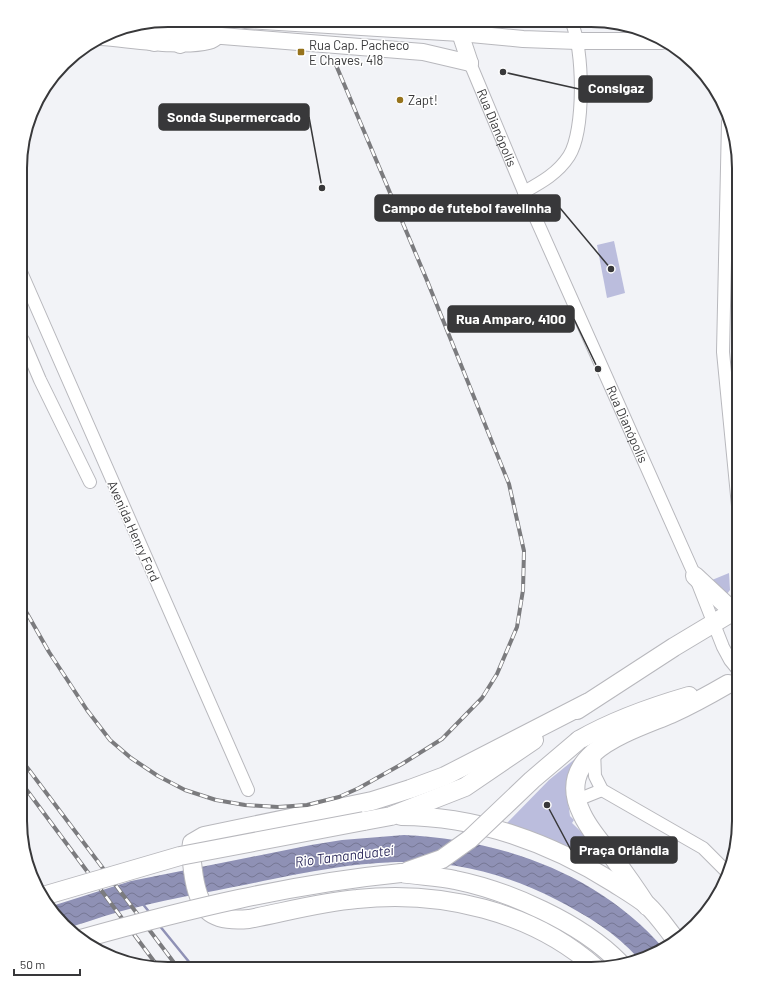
<svg xmlns="http://www.w3.org/2000/svg" width="759" height="989" viewBox="0 0 759 989" font-family="Barlow,sans-serif">
<style>
.park{fill:#bbbddd}
.water{fill:url(#water-waves)}
.lines{fill:none;stroke-linecap:round;stroke-linejoin:round}
.stream{stroke:#8f91b5;stroke-width:2.5}
.minor-casing{stroke:#b8b8bd;stroke-width:14}
.major-casing{stroke:#b8b8bd;stroke-width:18}
.highway-casing{stroke:#b8b8bd;stroke-width:20}
.minor{stroke:#fff;stroke-width:12}
.major{stroke:#fff;stroke-width:16}
.highway{stroke:#fff;stroke-width:18}
.rail-casing{stroke:#7b7b7e;stroke-width:4}
.rail{stroke:#fff;stroke-width:2.5;stroke-dasharray:8;stroke-linecap:butt}
.highway-bridge-casing{stroke:#b8b8bd;stroke-width:20;stroke-linecap:butt}
.highway-bridge{stroke:#fff;stroke-width:18}
.poi-dot{fill:#96731c;stroke:#fff;stroke-width:1.5}
.labels{text-anchor:middle;stroke-width:3;stroke-linejoin:round;paint-order:stroke}
.poi-label{font-size:13px;fill:#38383a;stroke:#fff;text-anchor:start}
.street-label{font-size:13px;fill:#38383a;stroke:#fff}
.water-label{font-size:14px;font-style:italic;fill:#302e5f;stroke:#fff}
.rim{fill:none;stroke:#38383a;stroke-width:2}
.leader{fill:none;stroke:#38383a;stroke-width:1.5}
.callout-dot{fill:#38383a;stroke:#fff;stroke-width:1.5}
.callout{fill:#38383a;stroke:#38383a;stroke-width:1.5}
.callout-label{font-size:14px;text-anchor:middle;font-weight:bold;fill:#fff}
</style>
<defs>
<pattern id="water-waves" width="16" height="10" patternUnits="userSpaceOnUse"><rect width="16" height="10" fill="#8f91b5"/><path d="M0 5q4-4 8 0t8 0" fill="none" stroke="#767794"/></pattern>
</defs>
<rect width="100%" height="100%" fill="#f2f3f7"/>
<g class="park">
<path d="M614,241L625,293L607,298L597,245Z"/>
<path d="M729,573L730,590L727,594L712,580Z"/>
<path d="M581,754L566,787L570,816L574,820L572,823L602,852L591,865L506,824L549,780Z"/>
</g>
<path class="water" d="M404,835C500,839 600,874 664,949L657,954L638,958C616,933 586,915 557,900C445,843 361,861 244,885C209,892 173,898 138,907C115,912 93,920 71,927L52,906L131,881L311,845L342,840Z"/>
<g class="lines">
<g class="stream">
<path d="M142,903L150,913"/>
<path d="M159,925L194,968"/>
</g>
<defs>
<g id="minor">
<path d="M454,21L460,33"/>
<path d="M101,39C130,41 182,50 209,43C213,42 216,40 219,37"/>
<path id="s1" d="M470,63L524,192L695,576L723,647L730,660L739,671"/>
<path d="M728,122L723,352L739,516"/>
<path d="M524,192C542,182 558,173 569,156C585,131 584,48 571,21"/>
<path d="M21,272L248,790"/>
<path d="M23,340L40,380L90,482"/>
<path d="M594,750L595,776L602,790L703,848L725,870"/>
<path d="M577,800L602,790"/>
</g>
<g id="major">
<path d="M245,20L460,33L523,39L577,41H662"/>
<path d="M122,28L423,52L470,63"/>
<path d="M460,33L470,63"/>
<path d="M129,35L154,43"/>
<path d="M180,45C178,29 186,24 200,20"/>
</g>
<g id="highway">
<path d="M695,576L739,617"/>
<path d="M587,703L445,776L410,789L372,801L204,836L192,843C190,852 192,861 193,871C198,909 209,923 249,919C285,912 321,902 357,899C441,890 532,911 596,968"/>
<path d="M577,710L674,647L739,608"/>
<path d="M579,740C614,720 651,707 689,696"/>
<path d="M401,816C477,816 551,843 614,883C625,890 637,897 647,905C658,915 667,929 676,940"/>
<path d="M364,821L391,816L465,787L534,740"/>
<path d="M408,871L442,859L470,839"/>
<path d="M401,873C419,876 438,876 455,880C509,891 581,923 619,962"/>
<path d="M647,906C636,889 624,872 612,856C601,843 589,829 582,814C552,753 631,731 671,714C691,705 709,695 728,684"/>
</g>
</defs>
<use href="#minor" class="minor-casing"/>
<use href="#major" class="major-casing"/>
<use href="#highway" class="highway-casing"/>
<use href="#minor" class="minor"/>
<use href="#major" class="major"/>
<use href="#highway" class="highway"/>
<defs>
<g id="rail">
<path d="M20,601L49,652L87,710L110,740L131,758L158,776L185,790L216,800L245,805L278,807L307,805L339,797L359,788L402,764L442,739L482,698L497,674L517,627L523,590L524,551L509,484L426,278L336,65"/>
<path d="M20,758L178,968"/>
<path d="M20,781L159,968"/>
</g>
</defs>
<use href="#rail" class="rail-casing"/>
<use href="#rail" class="rail"/>
<defs>
<g id="highway-bridge">
<path d="M470,839L532,780L579,740"/>
<path d="M43,896L180,856L364,821"/>
<path d="M81,939C188,909 290,884 401,873"/>
</g>
</defs>
<use href="#highway-bridge" class="highway-bridge-casing"/>
<use href="#highway-bridge" class="highway-bridge"/>
</g>
<g class="poi-dot">
<rect x="297" y="48" width="8" height="8" rx="2"/>
<circle cx="400" cy="100" r="4"/>
</g>
<g class="labels">
<g class="poi-label">
<text x="309" y="50">Rua Cap. Pacheco<tspan x="309" dy="15">E Chaves, 418</tspan></text>
<text x="408" y="105">Zapt!</text>
</g>
<g class="street-label">
<text dy="5" stroke="none"><textPath href="#s1" startOffset="70">Rua Dianópolis</textPath></text>
<text dy="5" stroke="none"><textPath href="#s1" startOffset="394">Rua Dianópolis</textPath></text>
<text transform="translate(134 531) rotate(66)" y="5">Avenida Henry Ford</text>
</g>
<g class="water-label">
<text transform="translate(344 856) rotate(-7)" y="5">Rio Tamanduateí</text>
</g>
</g>
<path d="M0 0H759V989H0ZM168 27H591A141 141 0 0 1 732 168V821A141 141 0 0 1 591 962H168A141 141 0 0 1 27 821V168A141 141 0 0 1 168 27Z" fill="#fff" fill-rule="evenodd"/>
<path class="rim" d="M168 27H591A141 141 0 0 1 732 168V821A141 141 0 0 1 591 962H168A141 141 0 0 1 27 821V168A141 141 0 0 1 168 27Z"/>
<path class="leader" d="M503 72L579 89M322 188L309 117M611 269L560 208M598 369L574 319M547 805L571 850"/>
<g class="callout-dot">
<circle cx="503" cy="72" r="4"/>
<circle cx="322" cy="188" r="4"/>
<circle cx="611" cy="269" r="4"/>
<circle cx="598" cy="369" r="4"/>
<circle cx="547" cy="805" r="4"/>
</g>
<g class="callout">
<rect x="579" y="76" width="73" height="26" rx="4"/>
<rect x="159" y="104" width="150" height="26" rx="4"/>
<rect x="375" y="195" width="185" height="26" rx="4"/>
<rect x="448" y="306" width="126" height="26" rx="4"/>
<rect x="571" y="837" width="106" height="26" rx="4"/>
</g>
<g class="callout-label">
<text x="616" y="93">Consigaz</text>
<text x="234" y="122">Sonda Supermercado</text>
<text x="467" y="213">Campo de futebol favelinha</text>
<text x="511" y="324">Rua Amparo, 4100</text>
<text x="624" y="855">Praça Orlândia</text>
</g>
<path d="M14 969v6h66v-6" fill="none" stroke="#38383a" stroke-width="2"/>
<text x="20" y="969" font-size="12" fill="#38383a" stroke="#ffffff" stroke-width="3" paint-order="stroke">50 m</text>
</svg>
